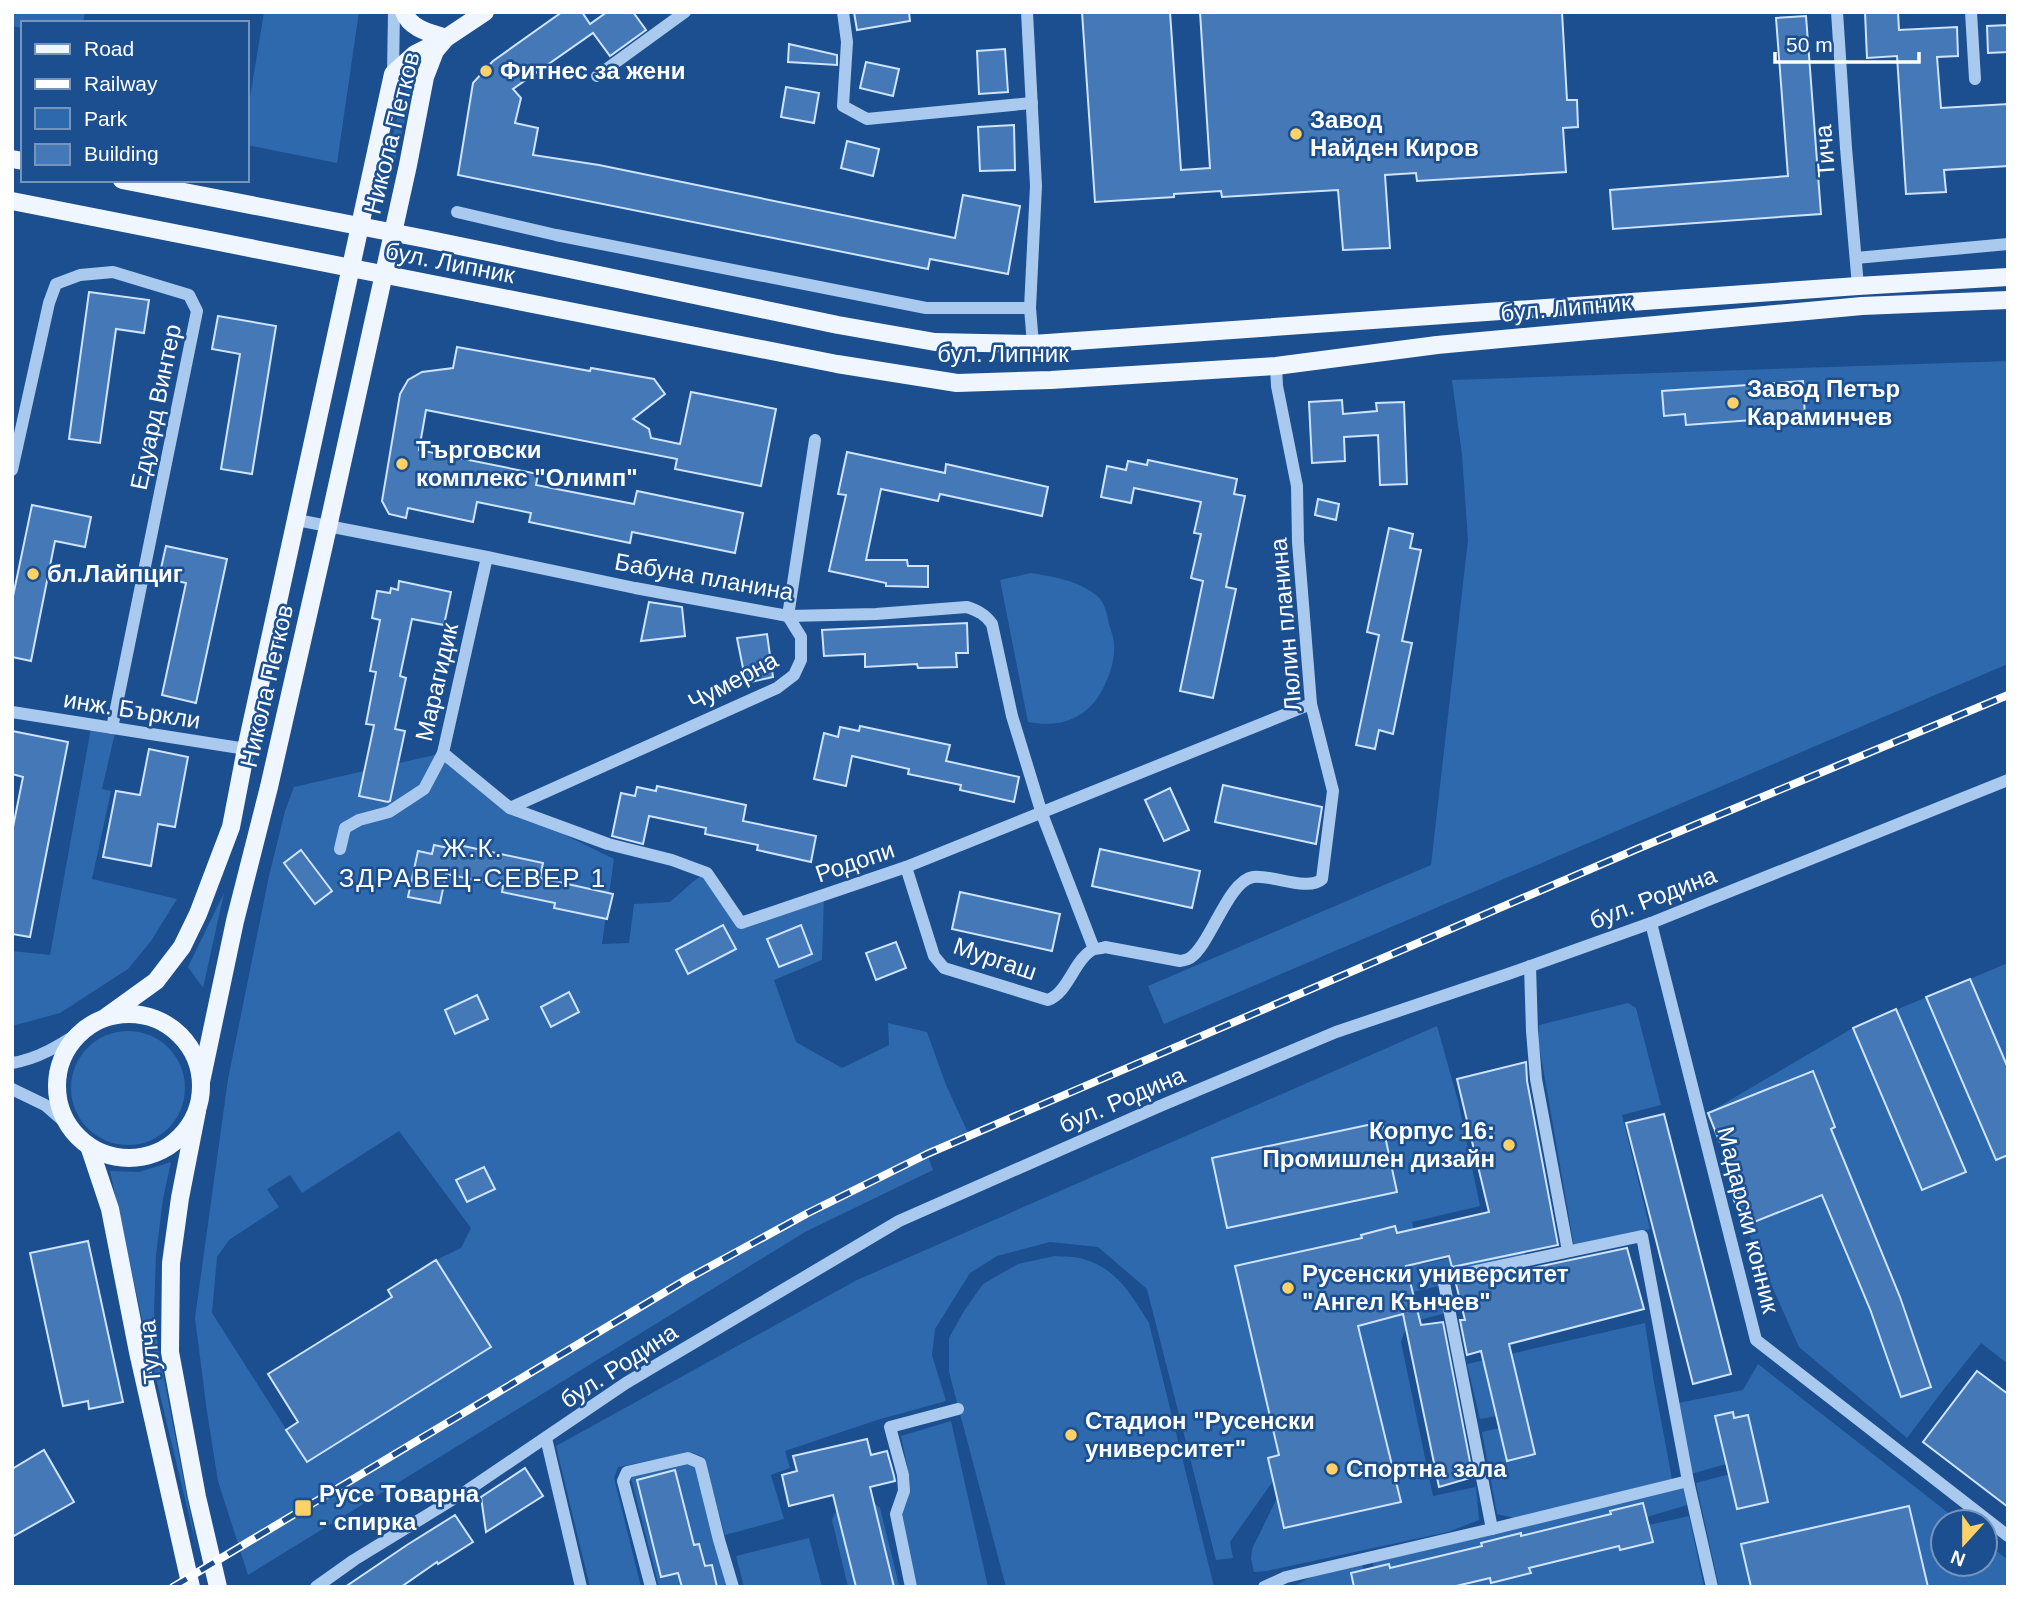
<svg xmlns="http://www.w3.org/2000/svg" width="2020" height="1599" viewBox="0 0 2020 1599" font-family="Helvetica,sans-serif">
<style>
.green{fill:#2e69ad;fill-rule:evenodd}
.building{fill:#4478b7;stroke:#cfe3fa;stroke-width:2}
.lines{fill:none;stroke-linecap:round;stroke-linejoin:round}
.minor{stroke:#a9c9ee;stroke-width:12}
.major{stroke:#f0f6ff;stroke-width:18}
.rail-casing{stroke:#fff;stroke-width:8}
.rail{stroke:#1b4f8f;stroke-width:5;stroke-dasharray:16;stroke-linecap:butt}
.poi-dot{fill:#ffd166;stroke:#1b4f8f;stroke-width:2.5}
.labels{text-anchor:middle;stroke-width:5;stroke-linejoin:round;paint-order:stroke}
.poi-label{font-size:24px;font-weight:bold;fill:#fff;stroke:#1b4f8f;text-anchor:start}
.street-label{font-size:24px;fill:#fff;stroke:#1b4f8f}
.neighbourhood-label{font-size:26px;letter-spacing:2px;fill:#fff;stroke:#1b4f8f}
</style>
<rect width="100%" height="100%" fill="#1b4f8f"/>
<g class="green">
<path d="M12,12H85L83,23H23V28L12,26Z"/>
<path d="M264,12H359L337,163L247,145V104H249Z"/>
<path d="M423,60L412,90L390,182L384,180C391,149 400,81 423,60Z"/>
<path d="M2008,361V664L1164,1024L1148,986L1431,865L1468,540L1462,455L1452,380Z"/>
<path d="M1031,573C1054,577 1077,580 1096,595C1105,602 1107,614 1109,624C1111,631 1114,638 1114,645C1115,658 1111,671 1106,682C1092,716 1064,729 1028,722L1000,580Z"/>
<path d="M91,728L115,733L102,789L111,791L92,879L177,899L151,941L128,969L60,1013L12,1026V951L50,955Z"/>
<path d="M443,753L510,808L614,859L602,944L629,943L634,904L670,902L695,880L707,873L741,923L824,895L822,960L774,980L796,1042L842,1068L889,1045L888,1023L927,1032L946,1085L969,1135L927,1154L933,1170L805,1232L248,1575L218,1481L207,1412L195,1318L228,1079L269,876L285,811L294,787ZM399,1131L471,1228L461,1248L436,1260L491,1347L307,1462L212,1313L217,1257L229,1240L279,1207L267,1189L290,1175L302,1193Z"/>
<path d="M224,893L203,988L188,967Z"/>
<path d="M2008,963V1364L1981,1343L1944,1389L1907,1438L1799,1347L1732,1196L1730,1168L1708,1113L1853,1028Z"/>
<path d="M1628,1003L1636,1008L1661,1105L1622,1115L1650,1229L1574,1246L1538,1039L1539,1025Z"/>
<path d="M1437,1026L1458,1101L1480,1206L1412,1222L1422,1264L1522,1243L1525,1256L1443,1285L1412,1292L1395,1226L1362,1235L1384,1319L1417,1311L1415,1302L1442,1295L1446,1313L1423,1319L1407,1325L1401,1342L1433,1496L1476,1487L1479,1520L1448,1532L1267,1571L1254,1572L1251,1559L1252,1549L1277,1498L1284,1528L1401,1502L1385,1432L1268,1458L1273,1481L1230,1542L1233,1558L1216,1560L1147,1289L1098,1247L1050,1242L997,1256L970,1273L935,1329L932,1355L946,1401L877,1420L785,1451L790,1468L771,1475L784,1519L725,1535L703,1457L691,1452L618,1467L614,1478L641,1587H590L556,1446L857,1280ZM1382,1122L1397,1192L1212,1158ZM1339,1243L1378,1411L1274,1434L1236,1266Z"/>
<circle cx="128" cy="1088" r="57"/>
<path d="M171,1162L163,1199L156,1255L154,1312L158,1348L198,1553L143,1324L110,1171L139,1172Z"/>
<path d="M1055,1256C1064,1257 1074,1256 1083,1259C1117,1268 1132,1296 1149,1323L1214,1587H1006L949,1372V1338L964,1311L983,1284L1018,1264Z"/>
<path d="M1645,1323L1654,1383L1672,1479L1514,1518L1497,1514L1482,1432L1499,1428L1507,1461L1535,1453L1516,1370L1487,1376L1496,1416L1480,1419L1467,1364Z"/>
<path d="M1758,1364L1960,1522H1943V1564H1985V1542L2008,1560V1587H1928L1909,1506L1741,1544L1751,1587H1719L1696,1483L1730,1474L1737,1509L1767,1502L1733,1413L1715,1416L1726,1464L1691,1474L1678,1403L1743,1390Z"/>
<path d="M951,1421L988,1587H916L900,1520L908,1499L910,1480L901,1436Z"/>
<path d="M689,1460L697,1466L727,1587H659L630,1474Z"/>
<path d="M1684,1488L1687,1505L1647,1517L1643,1503L1611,1514L1521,1536V1534L1482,1546L1390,1568L1388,1564L1374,1567L1371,1558Z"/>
<path d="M874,1503L880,1508L899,1585L894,1586L876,1513L856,1587H848L832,1520L835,1513Z"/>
<path d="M1689,1516L1704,1587H1452L1490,1578L1492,1583L1530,1573L1529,1568L1619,1546L1621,1550L1652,1543L1649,1525Z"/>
<path d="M809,1538L822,1587H744L736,1556Z"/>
<path d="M1362,1561L1363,1570L1351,1573L1354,1587H1292L1315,1575Z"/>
</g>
<g class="building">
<path d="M562,12H582L590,24L607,12H633L646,30L610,56L593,33L513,89L521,98L515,123L538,128L533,155L599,165L955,238L963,195L1020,206L1008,274L930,259L928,269L458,175L473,83L493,61Z"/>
<path d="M854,12H909L910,21L857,30Z"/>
<path d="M1082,12H1170L1181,170L1210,168L1200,12H1562L1567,100H1577L1578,127L1563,128L1566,172L1417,181L1416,173L1385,175L1390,248L1343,250L1338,190L1222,197L1221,191L1174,194V197L1095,202Z"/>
<path d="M1865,12H1898L1899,30L1957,27L1958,56L1937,57L1941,108L2008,104V166L1944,170L1946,192L1906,194L1897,56L1867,58Z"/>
<path d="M1806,16L1821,214L1613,229L1610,190L1788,176L1776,18Z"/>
<path d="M2008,25V52L1988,53L1987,26Z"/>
<path d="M789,44L837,55V65L788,62Z"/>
<path d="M1005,49L1008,92L979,94L977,51Z"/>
<path d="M866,62L899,69L893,96L860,88Z"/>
<path d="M786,87L819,93L814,123L781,117Z"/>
<path d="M1014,125L1015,170L980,171L978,127Z"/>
<path d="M847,141L879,149L873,176L841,168Z"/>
<path d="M89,292L149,300L144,333L116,329L100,443L69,439Z"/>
<path d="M218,316L276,326L252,474L221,469L240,354L212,349Z"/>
<path d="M457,347L590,371L591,368L654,379L665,394L633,419L649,429L651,438L680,444L691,392L776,409L761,486L675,469L677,459L426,410L419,450L538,474L536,485L634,504L637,491L743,513L735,553L632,532L630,543L529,522L531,513L477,502L473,522L408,508L406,518L389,514L382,501L400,394L408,380L422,372L453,368Z"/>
<path d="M1803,381L1805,416L1686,425L1685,414L1664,416L1662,391Z"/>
<path d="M1342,400L1343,414L1377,411L1376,403L1404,402L1407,484L1380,485L1378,435L1344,437L1345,461L1312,463L1309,402Z"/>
<path d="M847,452L945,473L946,464L1048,487L1042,516L940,494L938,501L881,489L866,560H907L908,566H928V587L886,586V583L829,571L846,495L838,494Z"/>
<path d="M1148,460L1237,479L1234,494L1245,496L1226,587L1236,589L1213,698L1180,691L1203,581L1191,578L1201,534L1194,533L1201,502L1134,488L1131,503L1101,497L1107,466L1126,470L1128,461L1147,465Z"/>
<path d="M1318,499L1339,504L1336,520L1315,515Z"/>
<path d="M32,505L91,517L85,547L55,541L31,661L12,657V601Z"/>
<path d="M1389,528L1413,534L1410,548L1421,550L1402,641L1412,643L1393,734L1379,730L1375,749L1356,745L1379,635L1367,632Z"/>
<path d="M166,546L227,559L196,703L162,695L186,583L159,577Z"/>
<path d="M399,581L451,592L444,625L412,619L400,676L406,678L395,729L405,731L390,801L388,802L359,796L374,725L366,724L376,672L370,671L380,620L372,618L377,591L390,593L391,588L398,590Z"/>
<path d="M649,602L682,607L685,636L641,641Z"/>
<path d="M967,623L968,653H956L957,667L918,668L917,664L865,667V654L824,656L822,630Z"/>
<path d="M767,634L773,677L746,683L737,638Z"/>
<path d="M860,726L950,745L946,761L1019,777L1014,802L960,790L961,785L908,774L909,769L852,756L846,786L814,779L824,733L838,737L840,727L859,731Z"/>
<path d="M12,731L68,742L30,937L12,934V832L23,777L12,774Z"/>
<path d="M149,749L188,757L175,827L158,824L151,866L103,857L116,791L140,795Z"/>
<path d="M1223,785L1322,807L1316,844L1215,822Z"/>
<path d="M657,786L746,805L743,821L816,836L811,862L757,850L758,845L705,834L706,828L649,816L643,844L612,836L621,793L635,796L637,787L656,791Z"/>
<path d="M1170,788L1189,830L1164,841L1145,800Z"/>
<path d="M454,844L543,863L540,878L613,894L607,919L554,908L555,903L502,892L503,886L446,874L440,903L408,897L418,851L432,854L434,845L453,849Z"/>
<path d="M1100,849L1200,871L1192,908L1092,886Z"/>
<path d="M301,850L332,891L315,904L284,863Z"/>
<path d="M960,892L1060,914L1052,951L952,929Z"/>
<path d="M723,925L736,949L688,974L676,950Z"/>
<path d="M801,925L812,954L779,967L767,939Z"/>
<path d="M896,942L906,968L876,980L866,953Z"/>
<path d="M1970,979L2008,1068V1155L1996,1160L1926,997Z"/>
<path d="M569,992L579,1012L551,1027L541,1007Z"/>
<path d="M477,995L488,1019L455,1034L445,1010Z"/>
<path d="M1896,1009L1966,1172L1922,1190L1853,1028Z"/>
<path d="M1526,1062L1527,1081L1558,1245L1452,1267L1449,1256L1406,1266L1421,1325L1443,1322L1473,1477L1439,1487L1403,1314L1358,1326L1401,1502L1284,1528L1268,1458L1279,1455L1235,1266L1362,1238L1361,1235L1395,1226L1397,1233L1489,1212L1457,1079Z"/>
<path d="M1813,1071L1835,1127L1831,1129L1900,1297L1931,1387L1901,1397L1870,1309L1822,1195L1744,1226L1732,1195L1740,1192L1708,1113Z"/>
<path d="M1664,1114L1731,1374L1693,1384L1626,1123Z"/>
<path d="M1382,1122L1397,1192L1227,1228L1212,1158Z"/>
<path d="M484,1167L495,1189L467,1202L456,1180Z"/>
<path d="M88,1241L123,1402L89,1409L88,1401L63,1406L30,1253Z"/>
<path d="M1627,1248L1644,1309L1509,1344L1535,1454L1507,1461L1481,1351L1467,1355L1460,1320H1465L1456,1284Z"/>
<path d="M436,1260L491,1347L307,1462L286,1430L298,1422L268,1374L392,1297L388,1290Z"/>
<path d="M1977,1371L2008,1394V1507L1923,1442Z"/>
<path d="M1733,1412L1734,1418L1748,1415L1768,1502L1737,1509L1715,1416Z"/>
<path d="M867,1439L871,1455L887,1451L894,1476L895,1481L870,1487L894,1587H856L833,1495L789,1506L782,1475L797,1471L793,1456Z"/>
<path d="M44,1450L74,1502L12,1537V1469Z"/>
<path d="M525,1468L543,1496L486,1532L481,1497Z"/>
<path d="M675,1470L694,1545L699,1544L705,1566L712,1565L717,1587H682L678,1573L661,1577L637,1480Z"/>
<path d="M1643,1503L1653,1542L1620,1550L1619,1546L1529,1568L1531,1573L1491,1583L1490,1578L1452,1587H1354L1351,1573L1389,1564L1390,1568L1482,1546L1481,1543L1521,1533V1536L1611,1514L1610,1511Z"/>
<path d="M1909,1506L1928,1587H1751L1741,1544Z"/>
<path d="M455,1515L473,1542L438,1564L437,1562L401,1587H345L407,1545Z"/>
</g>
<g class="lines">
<g class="minor">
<path d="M843,12L847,42L843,106L867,119L1032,103"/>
<path d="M1027,12L1036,186L1030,308L1033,344"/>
<path d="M1837,12L1846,148L1858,286"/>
<path d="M1971,12L1975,79"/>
<path d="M393,74L394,12"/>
<path d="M597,76L685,12"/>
<path d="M457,212L556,235L926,308H1030"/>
<path d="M1856,258L2008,244"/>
<path d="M12,470L49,303L56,284L80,275L113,272L189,295L197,311L112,728"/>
<path d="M297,520L487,557L635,588L788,616L876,614L967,607C978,611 985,614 992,624L1012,716L1042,814L1094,949"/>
<path d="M12,712L246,749"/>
<path d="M443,753L510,808L608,844L672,860L707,873L741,923L906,867L1311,704"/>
<path d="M510,808L777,688L794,675L801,660V637L788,616L815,440"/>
<path d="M340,849L345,828L359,820L389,812L424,789L443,753L487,557"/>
<path d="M906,867L934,956L944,968L1048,1000C1069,992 1074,959 1094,949C1095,949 1104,948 1105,947L1180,961C1184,960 1187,960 1190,958C1211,944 1228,881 1253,877C1271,874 1308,892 1322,879L1333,791L1311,704L1298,542L1297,486L1277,386L1276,366"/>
<path d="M1651,923L1756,1340L2008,1536"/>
<path d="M1530,966L1532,1031L1536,1079L1568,1251"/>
<path d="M12,1063C38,1059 60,1045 82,1031"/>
<path d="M12,1089L45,1105L68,1125"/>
<path d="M546,1438L581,1587"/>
<path d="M1688,1481L1492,1529L1443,1278L1642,1236L1688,1481L1712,1587"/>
<path d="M316,1587L354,1560L468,1490L626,1383L899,1221L1160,1106L1336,1032L1508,974L1651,923L2008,780"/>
<path d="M651,1587L623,1481L627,1472L688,1458L700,1463L719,1540L733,1587"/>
<path d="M911,1587L896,1514L904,1491L903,1475L890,1427L958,1409"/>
<path d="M1264,1587L1286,1577L1492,1529"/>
</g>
<g class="major">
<path d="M404,12C410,29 431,33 446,38"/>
<path d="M12,159L23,161"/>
<path d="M122,180L426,239L838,325L935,342L1033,344L1858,286L2008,277"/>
<path d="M12,201L837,364L957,383L1051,380L1276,366L1437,345L1862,306L2008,300"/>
<circle cx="129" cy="1086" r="72"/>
<path d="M106,1017L156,981L182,947L198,914L231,827L246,749L393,74L415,54L443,40"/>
<path d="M201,1082L235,921L269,787L328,527L408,165L425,77L435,51L446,38L485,12"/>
<path d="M197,1111L180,1198L171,1263L170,1352L197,1497L218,1587"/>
<path d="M89,1146L110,1209L138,1352L191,1587"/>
</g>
<defs>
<path id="rail" d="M173,1587L687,1279L808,1213L927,1154L1637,849L2008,695"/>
</defs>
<use href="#rail" class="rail-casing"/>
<use href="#rail" class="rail"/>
</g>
<g class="poi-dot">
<circle cx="486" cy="71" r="7"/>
<circle cx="1296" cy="134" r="7"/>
<circle cx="1733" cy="403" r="7"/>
<circle cx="402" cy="464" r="7"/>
<circle cx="33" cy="574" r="7"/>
<circle cx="1509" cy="1145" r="7"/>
<circle cx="1288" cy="1288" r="7"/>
<circle cx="1071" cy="1435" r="7"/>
<circle cx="1332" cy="1469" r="7"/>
<rect x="294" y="1499" width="18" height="18" rx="3.5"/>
</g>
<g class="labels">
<g class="poi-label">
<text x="500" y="79">Фитнес за жени</text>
<text x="1310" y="128">Завод<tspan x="1310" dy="28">Найден Киров</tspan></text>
<text x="1747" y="397">Завод Петър<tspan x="1747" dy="28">Караминчев</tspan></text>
<text x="416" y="458">Търговски<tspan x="416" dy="28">комплекс "Олимп"</tspan></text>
<text x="47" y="582">бл.Лайпциг</text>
<text x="1495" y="1139" text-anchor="end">Корпус 16:<tspan x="1495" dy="28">Промишлен дизайн</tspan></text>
<text x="1302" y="1282">Русенски университет<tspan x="1302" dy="28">"Ангел Кънчев"</tspan></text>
<text x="1085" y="1429">Стадион "Русенски<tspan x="1085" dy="28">университет"</tspan></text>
<text x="1346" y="1477">Спортна зала</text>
<text x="319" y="1502">Русе Товарна<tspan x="319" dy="28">- спирка</tspan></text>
</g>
<g class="street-label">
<text transform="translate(392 133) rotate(-76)" y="8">Никола Петков</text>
<text transform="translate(1825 151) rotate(-94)" y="8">Тича</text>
<text transform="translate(450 263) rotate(11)" y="8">бул. Липник</text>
<text transform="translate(1566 308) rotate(-5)" y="8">бул. Липник</text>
<text x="1003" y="362">бул. Липник</text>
<text transform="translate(156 407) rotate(-78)" y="8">Едуард Винтер</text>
<text transform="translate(704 577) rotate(10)" y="8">Бабуна планина</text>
<text transform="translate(1286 625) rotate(-95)" y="8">Люлин планина</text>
<text transform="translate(733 681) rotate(-28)" y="8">Чумерна</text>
<text transform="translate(437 682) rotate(-77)" y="8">Марагидик</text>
<text transform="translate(267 686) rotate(-77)" y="8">Никола Петков</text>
<text transform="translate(132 710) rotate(9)" y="8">инж. Бъркли</text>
<text transform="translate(855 862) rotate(-19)" y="8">Родопи</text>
<text transform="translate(1653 898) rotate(-21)" y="8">бул. Родина</text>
<text transform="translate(995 959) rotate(19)" y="8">Мургаш</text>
<text transform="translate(1122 1100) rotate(-23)" y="8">бул. Родина</text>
<text transform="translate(1748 1220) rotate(76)" y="8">Мадарски конник</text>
<text transform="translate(150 1352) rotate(-95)" y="8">Тулча</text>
<text transform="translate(619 1366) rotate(-33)" y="8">бул. Родина</text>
</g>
<g class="neighbourhood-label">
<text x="473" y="857">Ж.К.<tspan x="473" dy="30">ЗДРАВЕЦ-СЕВЕР 1</tspan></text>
</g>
</g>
<rect width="2020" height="1599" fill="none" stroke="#ffffff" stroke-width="28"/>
<rect x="21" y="21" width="228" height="161" fill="#1b4f8f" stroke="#7695bc" stroke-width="2"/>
<rect x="35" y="44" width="35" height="10" fill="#f0f6ff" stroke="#7695bc" stroke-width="2"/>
<text x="84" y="56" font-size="21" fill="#ffffff">Road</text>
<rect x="35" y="79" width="35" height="10" fill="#ffffff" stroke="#7695bc" stroke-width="2"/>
<text x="84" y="91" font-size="21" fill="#ffffff">Railway</text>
<rect x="35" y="108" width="35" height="21" fill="#2e69ad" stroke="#7695bc" stroke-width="2"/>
<text x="84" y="126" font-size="21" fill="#ffffff">Park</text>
<rect x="35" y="144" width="35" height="21" fill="#4478b7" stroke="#7695bc" stroke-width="2"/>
<text x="84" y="161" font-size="21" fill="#ffffff">Building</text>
<g transform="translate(1964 1543) rotate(201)"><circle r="33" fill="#1b4f8f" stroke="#7695bc" stroke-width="2"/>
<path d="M0-5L12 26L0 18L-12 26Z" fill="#ffd166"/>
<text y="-10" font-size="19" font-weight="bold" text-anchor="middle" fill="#ffffff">N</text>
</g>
<path d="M1775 52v10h144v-10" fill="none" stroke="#ffffff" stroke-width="3.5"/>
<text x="1786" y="52" font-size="21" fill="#ffffff" stroke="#1b4f8f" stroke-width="5" paint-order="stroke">50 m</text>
</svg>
